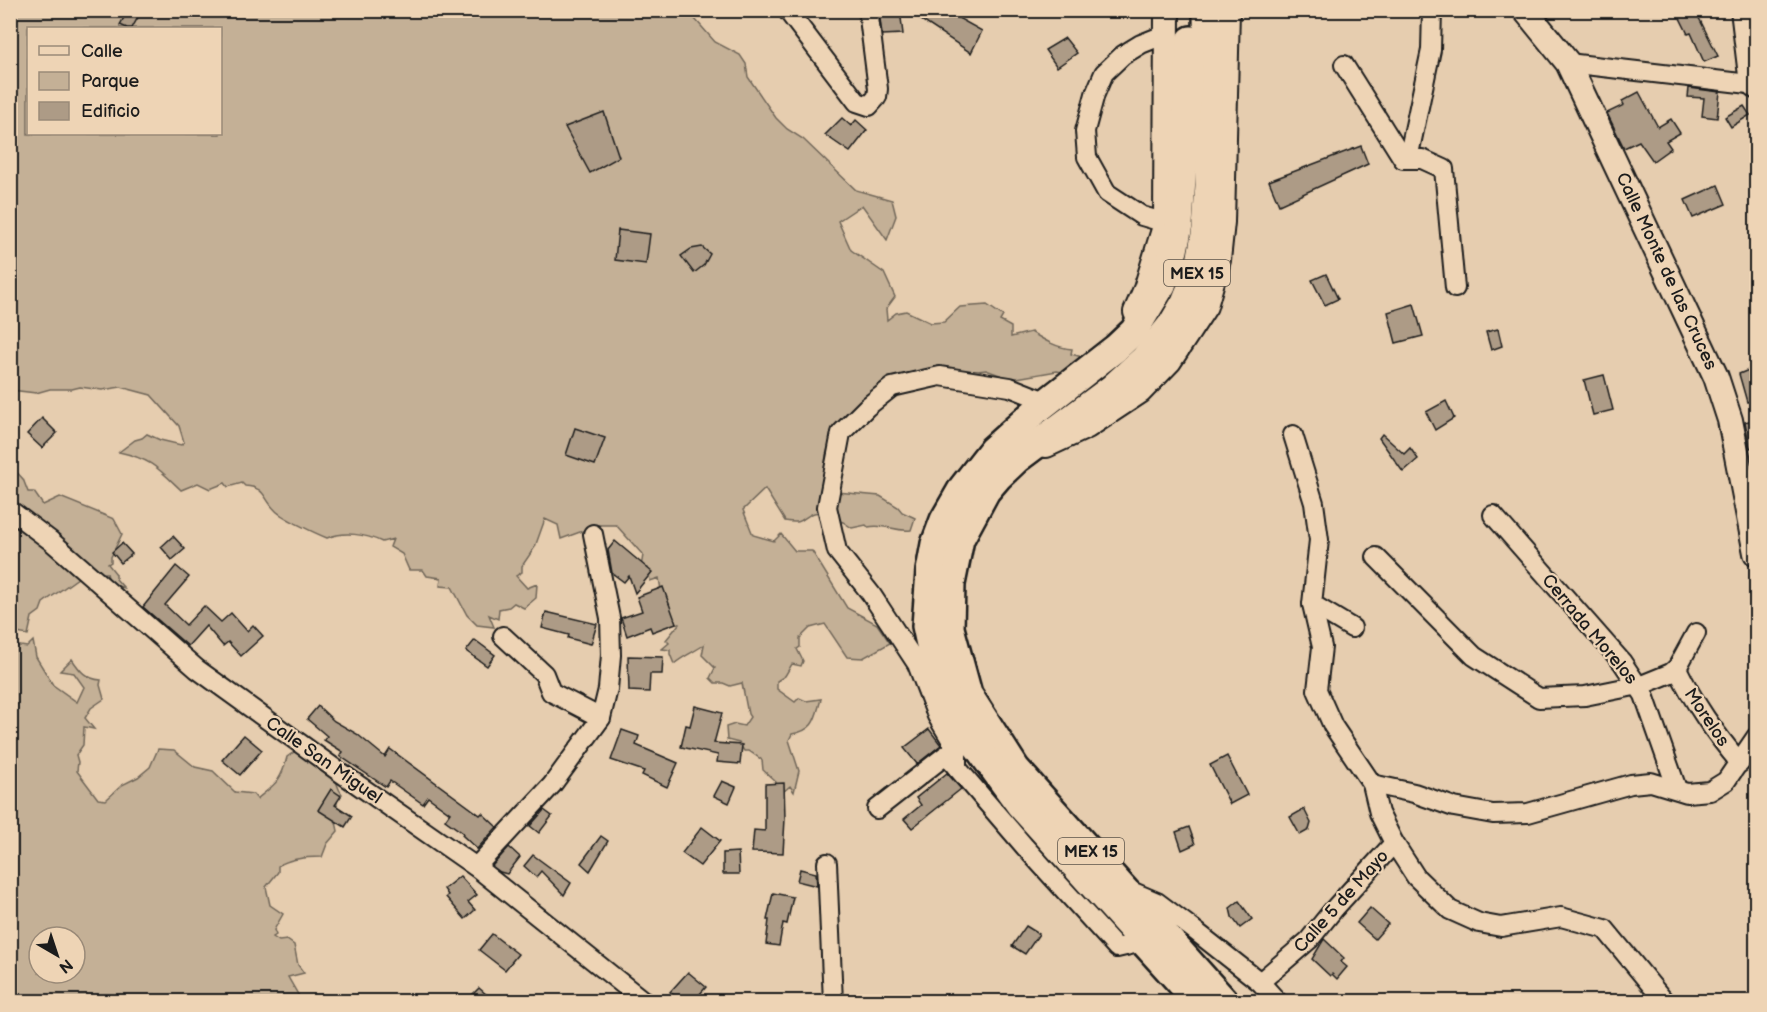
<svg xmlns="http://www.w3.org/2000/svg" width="1767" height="1012" viewBox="0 0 1767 1012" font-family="'Balsamiq Sans',sans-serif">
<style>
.green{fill:#c4b096;stroke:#706659;stroke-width:1.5;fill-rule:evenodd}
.building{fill:#ad9b86;stroke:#1c1c1c;stroke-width:1.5}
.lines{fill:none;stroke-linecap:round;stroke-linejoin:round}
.street-casing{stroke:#1c1c1c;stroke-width:22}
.secondary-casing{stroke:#1c1c1c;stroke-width:28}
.primary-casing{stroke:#1c1c1c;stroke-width:32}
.street{stroke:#eed4b5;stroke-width:18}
.secondary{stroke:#eed4b5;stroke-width:24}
.primary{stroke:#eed4b5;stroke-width:27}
.labels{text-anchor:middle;stroke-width:4.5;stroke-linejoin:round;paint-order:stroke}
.shield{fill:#eed4b5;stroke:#5b534a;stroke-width:1.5}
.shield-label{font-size:16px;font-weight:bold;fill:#1c1c1c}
.street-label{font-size:18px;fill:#1c1c1c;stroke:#eed4b5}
</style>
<rect width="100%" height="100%" fill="#e6cdaf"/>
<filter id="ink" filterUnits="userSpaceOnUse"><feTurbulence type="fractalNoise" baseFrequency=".0167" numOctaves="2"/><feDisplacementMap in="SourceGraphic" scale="12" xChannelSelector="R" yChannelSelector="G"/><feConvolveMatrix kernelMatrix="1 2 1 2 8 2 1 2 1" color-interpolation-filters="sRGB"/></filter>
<g filter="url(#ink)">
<g class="green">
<path d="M11,10L688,11L715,42L740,55L746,64L748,77L776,118L787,129L803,139L856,190L892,200L896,216L887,240L862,205L838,221L851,250L884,273L895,297L886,309L887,320L896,313L906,311L931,323L944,322L960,307L987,305L1003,316L1000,321L1011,327V337L1031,332C1044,340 1057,348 1072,349L1071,354L1082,357L1068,373L1057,371L1011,379L986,370L951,374L900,395L864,404L835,426L826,455L823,482L837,492L880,496L898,507L902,512L915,518L911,530C894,532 885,523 868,527L866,525L852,528L843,522L826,517L830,511C825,512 819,512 814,513C801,517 805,525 785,521L765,489L743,510L753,535L774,541L781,534L795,551H812L847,608L877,624L890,643L863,658L847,657L825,624L810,628L800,638V647L797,649L803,661L801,666L792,664L785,676L777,681V689L795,702L799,698L806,701L821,699C815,719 815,730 792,734L789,740L799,771L794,792L790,786L783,792L774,785L776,782L763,770L762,760L749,751H744L739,743L727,740L726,727L735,724L744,726L750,717L748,714L742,683L730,686L723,683H715L710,678L715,668L702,655L704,645C694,652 683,656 674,664L670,654V650L662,649L669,643L666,640L679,624L666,619L659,578L650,581L648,568L641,567L643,555L616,525H599L561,539L558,525L545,519L535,547L522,566V572L516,576L527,588L537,584L536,598L524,608L514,603L509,607L499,609L498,619L489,615L494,627L477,625L467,615L452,587L440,586L441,578L427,576L423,570H409L402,554L390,547L393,539L382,542C365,534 344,531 327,538C317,534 283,518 276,511C263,499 266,487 245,486L242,483L228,487L225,483L210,489L198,483L181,490C158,468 151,459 119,452L135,440L142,438L147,434L160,440L181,445L184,442L179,426L151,395L121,387L102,390L80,387L72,389H50L36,393L11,390ZM28,28H220V134H28Z"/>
<path d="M10,465L23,479L28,492H34L43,505L60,497L114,519L122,534L111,557V562L108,564L116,574V579L124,588L109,583L107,573H85L43,603L40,611L32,617L28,635L17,633L12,638Z"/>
<path d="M33,641L36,657L53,685L77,702L84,687L74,673L60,671L72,659C80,671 86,679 101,680L100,685L104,699L91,708L85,718L94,729L84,727L83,745L76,755L78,762L77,771L98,799L106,800L122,785L138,777L150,767L158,749L174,750L195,767L213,771L235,792L253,794L257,799C275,784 281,782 287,757L297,750C309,756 308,761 316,766C323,771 331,772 336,781C338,786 338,789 342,794L338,797L335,817L338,831L327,844L322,857C308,857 290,858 278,866V872L266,887L270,905L283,914L274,930L276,935L273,937L279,941L287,940L294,945L298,965L304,973L288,977L300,998L309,999V1001H11L10,650L14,645L27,647ZM39,937H75V973H39Z"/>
</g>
<g class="building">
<path d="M128,10H142L132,28H127L120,25Z"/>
<path d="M879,10H900L903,34L882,35Z"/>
<path d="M906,10H944L982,31L971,53Z"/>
<path d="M1676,10H1695L1718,56L1704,62L1691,33L1688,34Z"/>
<path d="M1065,38L1077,53L1057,67L1045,50Z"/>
<path d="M1689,88L1720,92L1717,118L1702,116L1704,98L1688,97Z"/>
<path d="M1639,92L1658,127L1671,119L1680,133L1666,141L1671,148L1653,161L1639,141L1624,148L1607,113L1624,105L1622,101Z"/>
<path d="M1744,106L1750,115L1731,127L1725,117Z"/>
<path d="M604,112L619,157L590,173L565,127Z"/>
<path d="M842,118L851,126L856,120L867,130L850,152L825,135Z"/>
<path d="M1361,146L1368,164L1279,205L1269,181Z"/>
<path d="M1718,185L1726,204L1693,218L1685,200Z"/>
<path d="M618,230L650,234L646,264L615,260Z"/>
<path d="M702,247L710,254L704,265L694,273L681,256L691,249Z"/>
<path d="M1326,274L1338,299L1325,305L1312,280Z"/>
<path d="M1414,304L1423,336L1396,343L1388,312Z"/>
<path d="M1498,329L1502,346L1491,350L1486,332Z"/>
<path d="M1751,369L1756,389V400L1747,402L1739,374Z"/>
<path d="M1604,375L1613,410L1593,415L1584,380Z"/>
<path d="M1446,401L1454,418L1435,430L1426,412Z"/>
<path d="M42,418L57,433L42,448L27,434Z"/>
<path d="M1753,420L1756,432V446L1750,448L1745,422Z"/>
<path d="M575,428L605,438L595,465L566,455Z"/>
<path d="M1382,434L1404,454L1410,448L1418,459L1403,472L1379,438Z"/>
<path d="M173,536L185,549L172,560L161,547Z"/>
<path d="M615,541L652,572L635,593L629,576L624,582L612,573L608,550Z"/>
<path d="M122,543L132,554L121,563L112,552Z"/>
<path d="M176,566L189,577L165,605L186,625L204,606L221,622L231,613L247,631L253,625L263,636L241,656L228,642L223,646L206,626L188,646L143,607Z"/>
<path d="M663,587L676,623L652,632L650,627L627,636L621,618L642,611L637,597Z"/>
<path d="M546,612L597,624L591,644L568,638L569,635L542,628Z"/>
<path d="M475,640L495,655L487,666L466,651Z"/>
<path d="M628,656L663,657L662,674H650L649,692L629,691Z"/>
<path d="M318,706L334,721L357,734L385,757L390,749L480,815L482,813L497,827L477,849L462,835L463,833L445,820L450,813L428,797L423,804L390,781L386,787L340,756L343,752L324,740L327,736L307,719Z"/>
<path d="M695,706L722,713L714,743L742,745L740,764L717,762L718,755L681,747L686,725L690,726Z"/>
<path d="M929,729L941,745L917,764L904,748Z"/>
<path d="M622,730L639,736L636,745L678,763L667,787L642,775L644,771L611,760Z"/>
<path d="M244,735L262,750L240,775L222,760Z"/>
<path d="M1227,756L1247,795L1230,804L1210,765Z"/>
<path d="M947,773L961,789L912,828L904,819L921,805L916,798Z"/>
<path d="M722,781L736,787L729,803L714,796Z"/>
<path d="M784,783L785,819L783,853L752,852L754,830L765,831V784Z"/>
<path d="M331,789L341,796L335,805L352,816L345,827L318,810Z"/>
<path d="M1304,809L1311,823L1309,830L1300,835L1290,817Z"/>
<path d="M544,810L552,816L539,833L530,826Z"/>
<path d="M702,827L720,841L700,866L682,853Z"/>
<path d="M1189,827L1195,844L1182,850L1176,832Z"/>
<path d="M601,836L608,841L590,871L581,863Z"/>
<path d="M509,847L520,857L507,874L500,872L492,866Z"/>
<path d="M738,852L739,874H723V853Z"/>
<path d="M533,855L571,883L564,895L541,871L536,877L524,866Z"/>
<path d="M800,869L816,873L817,886L797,881Z"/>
<path d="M460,876L477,895L468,902L475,910L465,919L446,897L448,895L444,889Z"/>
<path d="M773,893L793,897L787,924L783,923L779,946L766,944L769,920H767Z"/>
<path d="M1239,901L1252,919L1240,928L1232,917L1230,908Z"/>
<path d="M1370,908L1388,924L1375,939L1357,923Z"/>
<path d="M1026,926L1039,934L1025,954L1012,946Z"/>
<path d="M492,934L518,954L505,970L479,950Z"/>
<path d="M1324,939L1344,958L1341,962L1347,967L1337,979L1332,974L1330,976L1312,959Z"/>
<path d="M688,972L706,987L693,1002H682L670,992Z"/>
<path d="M479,988L495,1002H465Z"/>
</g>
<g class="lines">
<defs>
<g id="street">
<path d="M787,10L857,102L869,106L877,97L878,89L868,10"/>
<path d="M1740,10L1749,84"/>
<path d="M1568,63L1749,84L1756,90"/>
<path d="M1344,65L1403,159H1422L1444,169L1455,288"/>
<path d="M1408,159L1431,50L1432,10"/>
<path d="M1166,223L1142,216L1107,193L1087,157L1085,131L1095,94L1104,73L1123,55L1141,44L1166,34"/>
<path d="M1293,435L1314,503L1319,540L1312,604L1322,647L1317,690L1333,726L1372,784L1379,813L1394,843L1416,877L1450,910L1479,923L1501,927L1561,917L1605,929L1665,1002"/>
<path d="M10,510L51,541L197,669L341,773L476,867L645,1002"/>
<path d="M1493,515L1622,662L1644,695L1677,789"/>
<path d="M1376,557L1474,656L1539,698L1585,696L1644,684L1671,673L1677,668L1696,633"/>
<path d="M1312,604L1352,628"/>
<path d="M503,636L544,674L551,692L601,718"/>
<path d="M1677,668C1695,705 1714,732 1740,763"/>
<path d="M957,768V750L937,716L917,664L871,594L837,551L827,507L841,433L867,407L892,387L940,376L1010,387L1048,402"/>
<path d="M1372,784L1414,793L1454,807L1493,814L1528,813L1631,784L1651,782L1687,793L1710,791L1726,781L1756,737"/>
<path d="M877,809L946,755L1025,847L1117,948L1143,942"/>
<path d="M827,863L833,1002"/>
<path d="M476,867L552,785L601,718L608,689L611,655L610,618L593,534"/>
<path d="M1129,890L1157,902L1189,926L1260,982L1278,1002"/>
<path d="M1260,982L1309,940L1334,909L1394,843"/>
</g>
<g id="secondary">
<path d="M1525,10L1568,63L1716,377L1730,420L1756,553"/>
<path d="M1136,312L1146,289L1166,223L1167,10"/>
<path d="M1046,445L1087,426L1140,391L1169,361L1205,306L1218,260L1222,222L1227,10"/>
</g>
<g id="primary">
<path d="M1207,10L1209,185L1206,229L1199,268L1185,302L1172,324L1144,359L1112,388L1017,459L998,477L986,491L960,539L951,584L950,628L968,694L1016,769L1225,1002"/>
<path d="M1191,40L1179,225L1174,250L1162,285L1134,331L1116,348L1038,409L992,450L963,487L944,520L935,544L930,571L926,626L935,668L957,719L1020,805L1198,1002"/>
</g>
</defs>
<use href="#street" class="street-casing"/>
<use href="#secondary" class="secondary-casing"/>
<use href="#primary" class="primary-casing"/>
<use href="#street" class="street"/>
<use href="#secondary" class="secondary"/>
<use href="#primary" class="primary"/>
</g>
</g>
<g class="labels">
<g class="shield">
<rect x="1164" y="260" width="66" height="26" rx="4.5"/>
<rect x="1058" y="838" width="66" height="26" rx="4.5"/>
</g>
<g class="shield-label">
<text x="1197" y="279">MEX 15</text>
<text x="1091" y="857">MEX 15</text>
</g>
<g class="street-label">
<text transform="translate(1667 271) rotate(65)" y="6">Calle Monte de las Cruces</text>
<text transform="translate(1590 629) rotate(50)" y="6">Cerrada Morelos</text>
<text transform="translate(1707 717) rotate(56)" y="6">Morelos</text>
<text transform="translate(324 760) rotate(35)" y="6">Calle San Miguel</text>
<text transform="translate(1341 901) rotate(-48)" y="6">Calle 5 de Mayo</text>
</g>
</g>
<rect width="1767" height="1012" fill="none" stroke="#eed4b5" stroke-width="36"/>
<rect x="18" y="18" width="1731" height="976" fill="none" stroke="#1c1c1c" stroke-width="2" filter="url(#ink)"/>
<rect x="27" y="27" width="195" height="108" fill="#eed4b5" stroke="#9a8a78" stroke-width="1.5"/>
<rect x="39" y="46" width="30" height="9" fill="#eed4b5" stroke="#9a8a78" stroke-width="1.5"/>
<text x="81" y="57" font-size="18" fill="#1c1c1c">Calle</text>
<rect x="39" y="72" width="30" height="18" fill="#c4b096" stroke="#9a8a78" stroke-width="1.5"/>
<text x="81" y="87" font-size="18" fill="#1c1c1c">Parque</text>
<rect x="39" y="102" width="30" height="18" fill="#ad9b86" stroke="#9a8a78" stroke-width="1.5"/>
<text x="81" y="117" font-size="18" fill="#1c1c1c">Edificio</text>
<g transform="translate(57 955) rotate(141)"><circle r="28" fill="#eed4b5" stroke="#9a8a78" stroke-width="1.5"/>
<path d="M0-4.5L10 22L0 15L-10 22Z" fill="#1c1c1c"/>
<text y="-9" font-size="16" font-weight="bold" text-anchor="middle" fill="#1c1c1c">N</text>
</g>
</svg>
